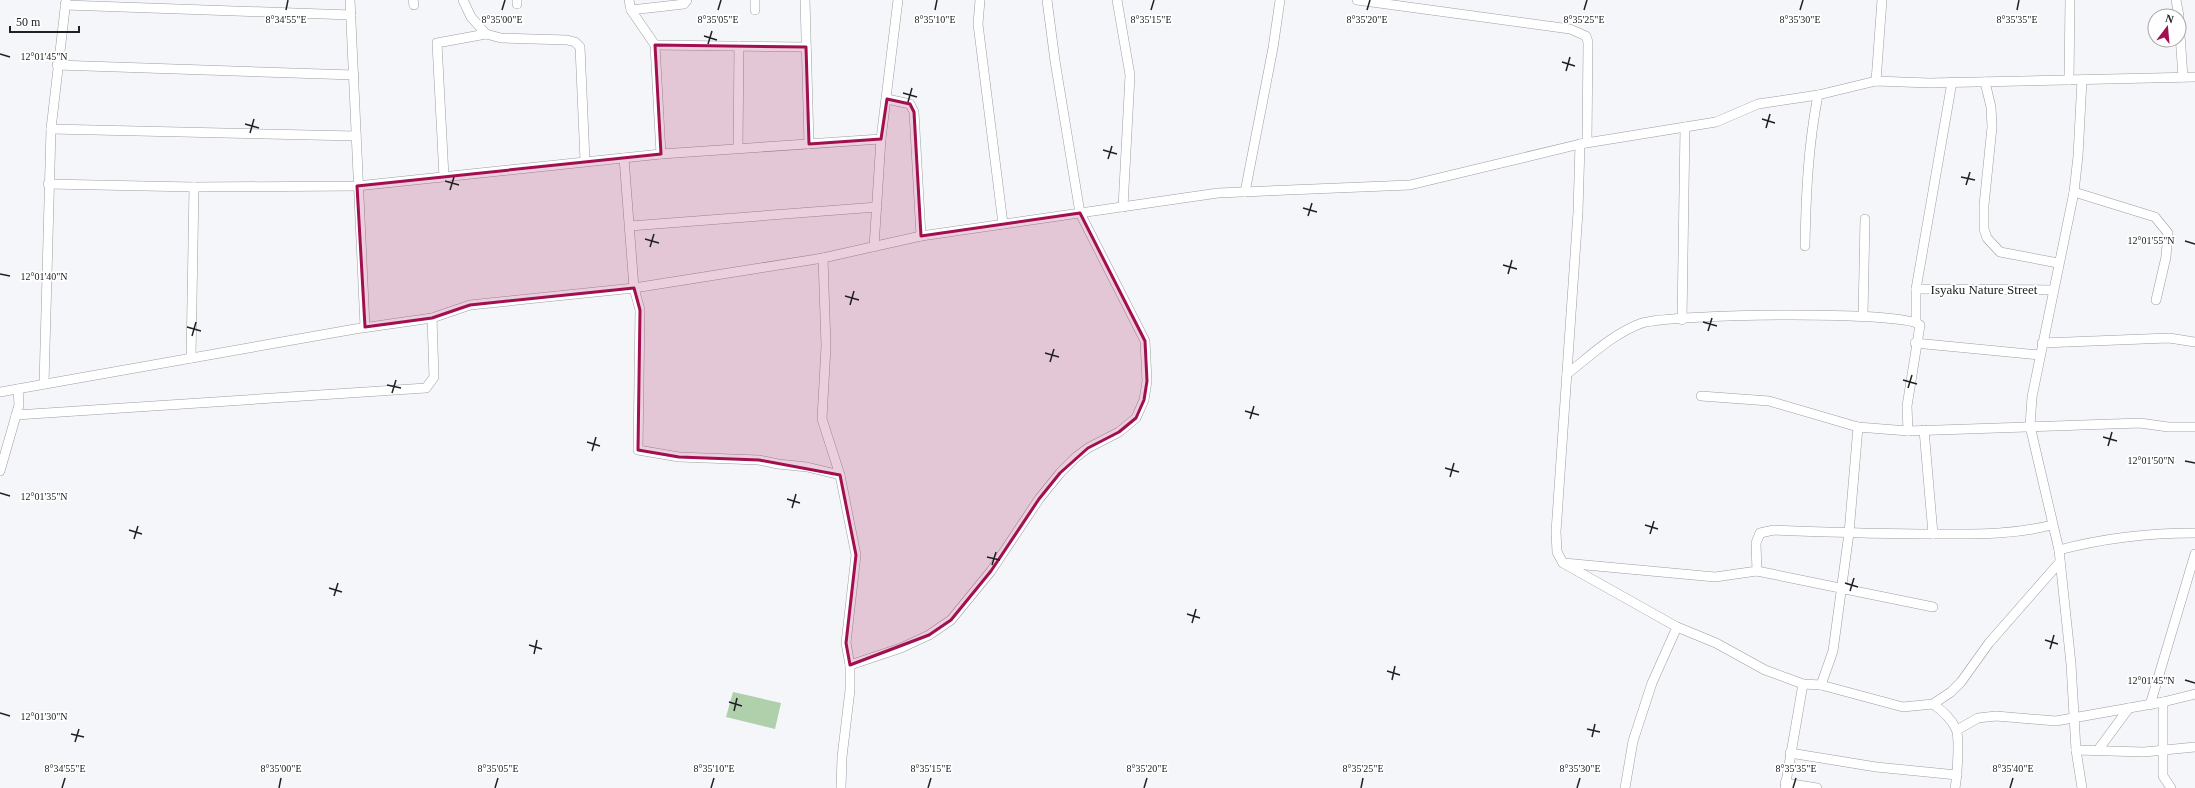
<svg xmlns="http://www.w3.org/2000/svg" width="2195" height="788" viewBox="0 0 2195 788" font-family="Georgia,serif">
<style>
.garden{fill:#b0cfab}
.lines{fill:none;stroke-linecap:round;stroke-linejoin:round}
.minor-casing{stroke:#9c9ea1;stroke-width:10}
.minor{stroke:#fff;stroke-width:9}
.marked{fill:#a20f51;fill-opacity:0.2;stroke:#a20f51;stroke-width:3;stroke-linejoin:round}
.ticks{fill:none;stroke:#202122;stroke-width:1.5}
.labels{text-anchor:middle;stroke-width:3.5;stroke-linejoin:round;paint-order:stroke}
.street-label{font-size:13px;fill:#202122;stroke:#fff}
.ticks-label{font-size:10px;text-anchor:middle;fill:#202122;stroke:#fff;stroke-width:3.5;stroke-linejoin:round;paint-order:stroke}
</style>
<rect width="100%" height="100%" fill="#f4f6f9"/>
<path class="garden" d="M733,692L781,703L775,729L726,717Z"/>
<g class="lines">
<defs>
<g id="minor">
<path d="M350,0L365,327"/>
<path d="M413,0L414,5"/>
<path d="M463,0L471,17L486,34L501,38L567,40L575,42L580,47L585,161"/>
<path d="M517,0V4"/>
<path d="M629,0L631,10L655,45L661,154"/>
<path d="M755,0V10"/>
<path d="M805,0L809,144"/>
<path d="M980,0L978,24L1003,224"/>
<path d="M1117,0L1130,75L1123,207"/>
<path d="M1357,0L1570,29L1586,36L1588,42L1587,142"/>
<path d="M2176,0L2179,16"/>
<path d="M65,5L351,15"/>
<path d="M631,10L684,4L687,0"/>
<path d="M2179,21L2183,77"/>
<path d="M655,45L806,47"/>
<path d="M57,65L354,75"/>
<path d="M2069,80L2070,0"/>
<path d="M2082,80L2078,156L2074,192L2032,397L2030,426L2059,550L2071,664L2076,750L2082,788"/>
<path d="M1876,81L1882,0"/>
<path d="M1985,82L1991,107L1992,127L1984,205V229L1987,238L2000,252L2058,263"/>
<path d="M887,99L910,104L914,112L921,236"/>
<path d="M51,129L356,136"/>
<path d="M1580,144L1578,212L1556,532L1557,552L1563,563L1677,627L1716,643L1765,670L1803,684L1821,685L1903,707L1933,704L1951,692L1961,682L1989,643L2060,562"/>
<path d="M738,148L739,46"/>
<path d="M624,158L634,288L640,310L638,450L679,457L759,460L778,464L807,467L840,475"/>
<path d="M444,177L437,43L486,34"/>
<path d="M48,184L194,187L357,186L661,154L881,139"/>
<path d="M1245,192L1273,48L1280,0"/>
<path d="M2074,192L2155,217L2168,233L2166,257L2156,300"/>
<path d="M630,226L877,207"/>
<path d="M1805,246C1806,195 1808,146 1818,95"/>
<path d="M874,247L881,139L898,0"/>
<path d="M823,258L826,346L822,419L840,475L856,555L846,643L850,665V690L842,757L841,788"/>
<path d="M1916,289L2053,290"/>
<path d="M1863,316L1865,219"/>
<path d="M1682,320L1685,127"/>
<path d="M1916,322V289L1952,82"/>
<path d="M1915,343L2040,355"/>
<path d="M2042,343L2169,338L2195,342"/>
<path d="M191,358L194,187"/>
<path d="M1567,374C1590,356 1614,333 1642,323C1670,314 1901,310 1920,325L1907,406L1908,431"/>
<path d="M44,384L51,129L66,0"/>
<path d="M0,392L355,329L432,318L470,305L634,288L823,258L921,236L1218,193L1410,185L1580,144L1716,122L1758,104L1818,95L1876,81L1929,83L2195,77"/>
<path d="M1701,396L1769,401L1858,427L1908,431L2140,423L2168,427H2195"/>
<path d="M16,415L426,388L434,377L432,318"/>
<path d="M1924,430L1933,534"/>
<path d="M0,471L19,405L18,389"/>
<path d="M2059,550C2104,538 2148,533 2195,533"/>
<path d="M1564,563L1715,577L1757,571L1756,543L1760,533L1774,530C1827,532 1881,534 1935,534C1976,534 2012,535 2052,525"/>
<path d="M1757,571L1933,607"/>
<path d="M850,665L901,648L929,635L951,620L991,571L1039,499L1060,473L1076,457L1088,448L1119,432L1136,418L1144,400L1147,381L1145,341L1080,213L1055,61L1047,0"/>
<path d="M1821,685L1833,651L1849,533L1858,427"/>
<path d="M2163,702V776L2171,788"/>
<path d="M1933,704C1943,711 1951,718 1956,729C1960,738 1957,777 1955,788"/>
<path d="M2150,705L2195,554"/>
<path d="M1957,730L1978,718L1996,716L2056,721L2163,702L2195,694"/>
<path d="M2076,750L2144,752L2195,747"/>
<path d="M2098,750L2129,708"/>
<path d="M1790,753L1876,767L1957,775"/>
<path d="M1785,783L1817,788"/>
<path d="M1625,788L1633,741L1652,683L1677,627"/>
<path d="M1785,788L1803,684"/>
</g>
</defs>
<use href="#minor" class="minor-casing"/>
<use href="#minor" class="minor"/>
</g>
<path class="marked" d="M655,45L806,47L809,144L881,139L887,99L910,104L914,112L921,236L1080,213L1145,341L1147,381L1144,400L1136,418L1119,432L1088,448L1060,473L1039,499L991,571L951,620L929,635L850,665L846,643L856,555L840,475L759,460L679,457L638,450L640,310L634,288L470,305L432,318L365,327L357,186L661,154Z"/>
<path class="ticks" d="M286,10L288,0M502,10L505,0M718,10L721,0M935,10L937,0M1151,10L1154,0M1367,10L1370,0M1584,10L1587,0M1800,10L1803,0M2017,10L2019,0M704,36L717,40M708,44L712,31M0,54L10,57M1562,62L1575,66M1566,71L1570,57M903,93L917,97M908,102L912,88M1762,119L1775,123M245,124L259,128M1766,128L1770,114M250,133L254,119M1103,150L1117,154M1108,159L1112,146M1961,177L1975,180M445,181L459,185M1966,185L1970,172M450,190L454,177M1303,208L1317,212M1308,216L1312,203M645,239L659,243M2185,241L2195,244M650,247L654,234M1503,265L1517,269M0,274L10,276M1508,274L1512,260M845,296L859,300M850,305L854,291M1703,322L1717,326M187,327L201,331M1708,331L1712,318M192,336L196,322M1045,353L1059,357M1050,362L1054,349M1903,380L1917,384M387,385L401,388M1908,388L1912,375M392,393L396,380M1245,411L1259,415M1250,419L1254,406M2103,437L2117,441M587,442L600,446M2108,446L2112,432M592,451L596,437M2185,461L2195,463M1445,468L1459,472M1450,477L1454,463M0,493L10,496M787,499L800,503M792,508L796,494M1645,525L1658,529M129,530L142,534M1650,534L1654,521M134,539L138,526M987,557L1000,560M992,565L996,552M1845,583L1858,587M329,588L342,592M1850,591L1854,578M334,596L338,583M1187,614L1200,618M1192,623L1196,609M2045,640L2058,644M529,645L542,649M2050,649L2054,635M534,654L537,640M1387,671L1400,675M1392,680L1395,666M2185,680L2195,683M729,702L742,706M734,711L737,698M0,713L10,716M1587,729L1600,732M71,734L84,737M1592,737L1595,724M75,742L79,729M62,788L65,778M279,788L281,778M495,788L498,778M711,788L714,778M928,788L931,778M1144,788L1147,778M1361,788L1363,778M1577,788L1580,778M1793,788L1796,778M2010,788L2013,778"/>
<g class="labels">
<g class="street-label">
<text x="1984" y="294">Isyaku Nature Street</text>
</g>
</g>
<g class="ticks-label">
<text x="286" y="23">8°34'55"E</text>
<text x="502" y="23">8°35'00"E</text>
<text x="718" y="23">8°35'05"E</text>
<text x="935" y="23">8°35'10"E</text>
<text x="1151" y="23">8°35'15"E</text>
<text x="1367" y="23">8°35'20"E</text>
<text x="1584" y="23">8°35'25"E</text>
<text x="1800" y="23">8°35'30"E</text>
<text x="2017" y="23">8°35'35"E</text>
<text x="44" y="60">12°01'45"N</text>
<text x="2151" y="244">12°01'55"N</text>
<text x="44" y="280">12°01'40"N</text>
<text x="2151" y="464">12°01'50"N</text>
<text x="44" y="500">12°01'35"N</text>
<text x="2151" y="684">12°01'45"N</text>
<text x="44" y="720">12°01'30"N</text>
<text x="65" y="772">8°34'55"E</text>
<text x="281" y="772">8°35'00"E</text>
<text x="498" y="772">8°35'05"E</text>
<text x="714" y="772">8°35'10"E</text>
<text x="931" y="772">8°35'15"E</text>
<text x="1147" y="772">8°35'20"E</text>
<text x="1363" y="772">8°35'25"E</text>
<text x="1580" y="772">8°35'30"E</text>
<text x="1796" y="772">8°35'35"E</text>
<text x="2013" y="772">8°35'40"E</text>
</g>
<g transform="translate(2167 28) rotate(16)"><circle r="19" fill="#ffffff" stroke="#a6a6a7"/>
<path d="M0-3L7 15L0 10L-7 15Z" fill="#a20f51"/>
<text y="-6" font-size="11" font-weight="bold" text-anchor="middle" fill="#202122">N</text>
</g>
<path d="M10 26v6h69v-6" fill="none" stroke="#202122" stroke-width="2"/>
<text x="16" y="26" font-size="12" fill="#202122" stroke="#ffffff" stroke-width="3" paint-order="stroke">50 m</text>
</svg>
